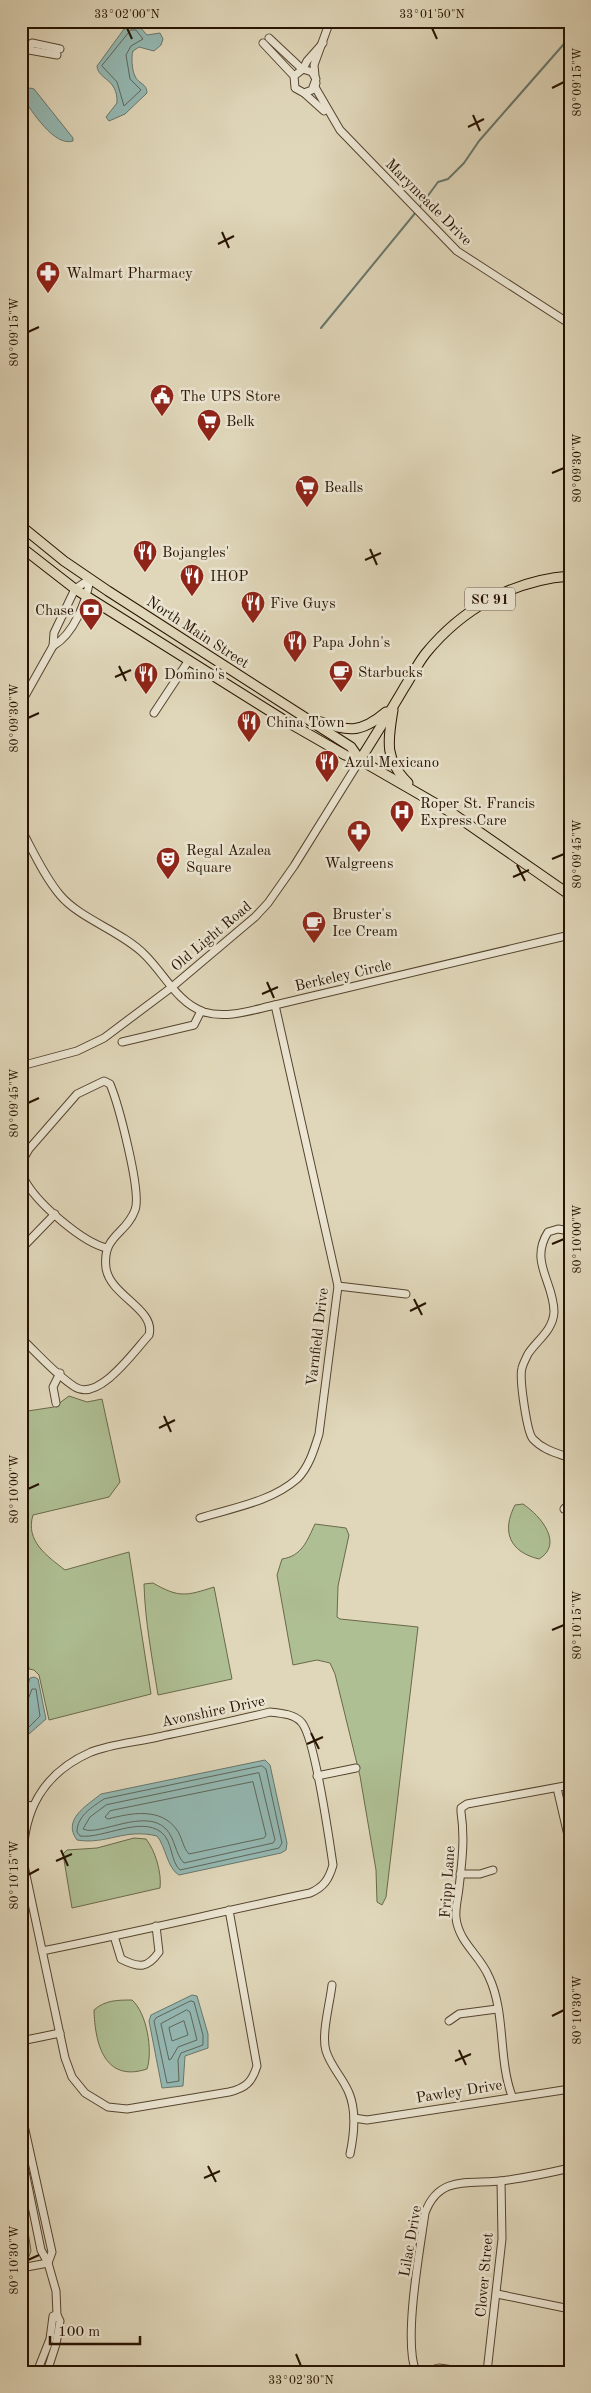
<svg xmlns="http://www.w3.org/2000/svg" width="591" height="2393" viewBox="0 0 591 2393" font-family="'Old Standard TT',serif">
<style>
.green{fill:#aebf93;stroke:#6a694a}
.water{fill:#94b9b4;stroke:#68776c}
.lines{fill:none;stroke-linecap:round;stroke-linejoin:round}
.shore{stroke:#5e665a;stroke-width:1}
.stream{stroke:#68776c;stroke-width:2}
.minor-casing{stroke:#55442f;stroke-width:9}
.major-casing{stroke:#271301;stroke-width:11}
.minor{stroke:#ebe5d2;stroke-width:7}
.major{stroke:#e0d7ba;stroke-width:9}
.ticks{fill:none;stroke:#271301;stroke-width:2}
.labels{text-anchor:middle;stroke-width:5;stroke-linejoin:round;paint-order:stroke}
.shield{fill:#ebe5d2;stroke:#625240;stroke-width:1}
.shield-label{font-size:14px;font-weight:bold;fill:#271301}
.street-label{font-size:15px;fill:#271301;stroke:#ebe5d2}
.poi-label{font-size:15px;fill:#271301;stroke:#ebe5d2;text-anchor:start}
.neatline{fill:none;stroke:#271301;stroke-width:2}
.ticks-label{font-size:12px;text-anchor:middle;fill:#271301}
</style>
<rect width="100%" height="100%" fill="#e0d7ba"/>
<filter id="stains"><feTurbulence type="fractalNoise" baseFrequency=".004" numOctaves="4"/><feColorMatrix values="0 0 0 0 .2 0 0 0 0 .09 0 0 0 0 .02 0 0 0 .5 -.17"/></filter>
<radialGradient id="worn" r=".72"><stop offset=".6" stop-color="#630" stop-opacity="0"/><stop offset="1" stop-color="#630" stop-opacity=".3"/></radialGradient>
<g class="green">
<path d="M69,1396L87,1402L102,1399L120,1482L109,1497L33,1515C25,1541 47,1556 65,1570L129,1552L151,1694L49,1720L39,1675L34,1670L29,1669L21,1618V1412L54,1407Z"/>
<path d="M523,1504C541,1516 564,1544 539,1559C510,1552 501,1532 515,1505Z"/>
<path d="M315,1524L346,1528L349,1535L338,1586L337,1617L340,1619L418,1627L386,1897L382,1905L377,1902L376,1870L360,1776L335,1674L330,1663L317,1660L293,1665L277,1575L282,1559C302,1556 307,1541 315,1524Z"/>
<path d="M153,1583C179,1598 186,1596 214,1587L232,1679L158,1695C152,1657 145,1621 144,1584Z"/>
<path d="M134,1838L146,1839C155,1850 162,1873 160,1888L72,1908L63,1854L67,1850L97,1848Z"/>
<path d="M132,2000C147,2013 153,2051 147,2069C104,2083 95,2043 94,2010C105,2000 118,2000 132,2000Z"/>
<path d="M21,2182L28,2213L27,2225L31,2251L28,2259L21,2260Z"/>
</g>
<g class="water">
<path d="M134,24L138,25L147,35L160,33L163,39L161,45L154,51L139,47L133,51C131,56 132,71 135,76C138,84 147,83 147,93L125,114L109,121L106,117L117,103C118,78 98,80 97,66L124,29Z"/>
<path d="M30,88L34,89L73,138V141C54,147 32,111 22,97L21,93Z"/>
<path d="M34,1677L38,1679L46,1719L21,1741V1707L30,1678Z"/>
<path d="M265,1760L270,1765L287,1843L286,1850L281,1853L179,1875C167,1868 166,1847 157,1836C124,1828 107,1845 77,1840C62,1820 86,1806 101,1794Z"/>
<path d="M192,1995L197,1996L208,2034V2048L185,2056L183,2086L162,2088L149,2021L151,2015Z"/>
</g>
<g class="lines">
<g class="shore">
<path d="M131,30H136L143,39L131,46L126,55L130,79L141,90L124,106L117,82L102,66Z"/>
<path d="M21,1704L27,1702L32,1689H36L40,1716L21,1735"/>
<path d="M262,1766L266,1769L282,1843L279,1848L180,1870C170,1861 173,1841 161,1832C140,1816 103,1839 80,1836L77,1832C77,1816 92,1807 104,1799Z"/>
<path d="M259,1773L275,1840L273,1843L184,1863C175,1854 175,1838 166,1829C145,1807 98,1837 83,1829L90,1817L106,1805Z"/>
<path d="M253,1782L266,1835L264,1838L189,1854C183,1848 182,1837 177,1830C161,1807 131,1813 108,1819L105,1817L110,1811Z"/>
<path d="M191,2001L194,2002L203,2035V2045L181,2053L178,2060L179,2081L167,2083L154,2021L156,2018Z"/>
<path d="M187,2010L190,2012L197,2040L178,2047L171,2059L169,2060L161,2024Z"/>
<path d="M184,2021L188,2035L172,2041L169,2028Z"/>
</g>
<g class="stream">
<path d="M419,208L438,182L448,179L464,163L479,141L570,37"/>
<path d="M321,328L416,212"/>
</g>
<defs>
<g id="minor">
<path d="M269,38L302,69"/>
<path d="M263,43L294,76"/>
<path d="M21,52L32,43L60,49"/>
<path d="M22,52L29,50L57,55"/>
<path d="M303,69L312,72L316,79L312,90L304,93L295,88L294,76L303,69L307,61L323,43"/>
<path d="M315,76L314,65L330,21"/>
<path d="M316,83L315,87L340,130L457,251L570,324"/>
<path d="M304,93L324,111"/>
<path d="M53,646C74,634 86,602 90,579"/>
<path d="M21,703L53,646L54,633L75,589L90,579"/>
<path d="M154,713L189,660"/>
<path d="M21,829C33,851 44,876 60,895C80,919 121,931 144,954C164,973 177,1003 204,1012C227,1019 252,1010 275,1005L570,935"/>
<path d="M122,1042L194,1025L201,1011"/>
<path d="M21,1066L77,1051L104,1038L172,987L255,917L268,903L294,866L360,760"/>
<path d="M21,1163L29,1149L77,1094L104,1081L110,1084C118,1103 142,1192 135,1210C126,1235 102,1235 106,1268C110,1296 156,1309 149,1335C135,1350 99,1402 75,1387C56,1375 38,1354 21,1338"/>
<path d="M21,1166C22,1172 23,1179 27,1184C40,1205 83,1243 107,1248"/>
<path d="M570,1231L558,1229L548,1232C529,1262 554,1282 554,1312C553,1331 536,1341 528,1354C526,1358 523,1364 522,1368C519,1378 527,1433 533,1439C543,1450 557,1453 570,1458"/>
<path d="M21,1249L55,1214"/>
<path d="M338,1286L406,1294"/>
<path d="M56,1403L53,1387L60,1373"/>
<path d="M564,1509L570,1503"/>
<path d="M200,1518C231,1508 271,1502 297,1479C309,1467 314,1450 319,1434L338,1286L275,1005"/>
<path d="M317,1776L356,1768"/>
<path d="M557,1788L570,1844"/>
<path d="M21,1804L32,1806"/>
<path d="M460,1874H480L493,1870"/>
<path d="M114,1936L121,1959C139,1968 147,1969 159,1952L156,1926"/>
<path d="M42,1951C132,1933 220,1912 310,1893C324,1887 329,1879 333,1865C329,1838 315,1739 302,1723C295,1714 280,1713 270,1712C233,1721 195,1729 158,1737C137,1742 111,1744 91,1752C43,1773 23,1810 23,1861L65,2058L72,2077L85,2093L108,2107L127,2109L229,2092C246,2088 252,2082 257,2066L229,1910"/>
<path d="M332,1985C330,2003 321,2035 326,2051C331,2067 343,2078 349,2093C357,2112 354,2135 350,2154"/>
<path d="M449,2021L459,2014L497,2009"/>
<path d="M21,2041L60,2033"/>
<path d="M512,2096C498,2059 506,2013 489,1977C480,1955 459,1943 456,1918C455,1908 458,1898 459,1888C462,1862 465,1838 461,1812V1808L467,1804L570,1785"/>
<path d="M21,2112L52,2252L48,2263"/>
<path d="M354,2118L367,2120L570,2089"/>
<path d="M21,2152L41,2250L48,2263L56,2291L57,2315L60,2321L56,2344L47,2372"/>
<path d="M21,2268L48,2263"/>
<path d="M497,2294L570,2309"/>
<path d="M37,2372L50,2339L53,2316L57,2315"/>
<path d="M416,2372C403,2341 420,2249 425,2213C440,2172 474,2186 508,2180C529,2177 549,2173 570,2168"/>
<path d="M423,2372L439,2368L467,2372"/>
<path d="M487,2372L502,2239L501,2181"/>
</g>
<g id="major">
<path d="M21,526L64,561L108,591L351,747L360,760"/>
<path d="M21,547L75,589L284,720L345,755L360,760L452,813L570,895"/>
<path d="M393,710C388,741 384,759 408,783"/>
<path d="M314,720C346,730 358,736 386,712"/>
<path d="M360,760C375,736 390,712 404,688C411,677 418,663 426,653C462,609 513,580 570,576"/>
</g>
</defs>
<use href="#minor" class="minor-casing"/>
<use href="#major" class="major-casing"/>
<use href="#minor" class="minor"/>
<use href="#major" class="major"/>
</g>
<path class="ticks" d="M127,28L132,39M432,28L437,39M552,88L564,82M473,115L480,131M468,127L484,119M222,232L229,248M218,244L234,236M28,332L39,327M552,473L564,468M370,549L377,565M365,560L381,553M119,666L126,681M115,677L131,670M28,718L39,713M552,859L564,854M517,865L525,881M513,877L529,870M267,982L274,998M262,994L278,987M28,1103L39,1098M552,1244L564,1239M414,1299L422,1315M410,1311L426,1303M164,1416L171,1432M159,1428L175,1420M28,1489L39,1484M552,1630L564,1625M311,1733L319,1749M307,1744L323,1737M61,1850L68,1866M56,1861L72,1854M28,1875L39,1869M552,2016L564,2010M459,2050L466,2065M455,2061L471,2054M208,2166L216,2182M204,2178L220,2171M28,2260L39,2255M296,2354L301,2366"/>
<defs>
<symbol id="pharmacy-pin" viewBox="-11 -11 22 30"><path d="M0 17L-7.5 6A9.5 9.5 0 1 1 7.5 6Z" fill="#8f2418" stroke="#ebe5d2"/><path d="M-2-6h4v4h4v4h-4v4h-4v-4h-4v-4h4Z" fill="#fff"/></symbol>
<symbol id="civic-pin" viewBox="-11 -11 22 30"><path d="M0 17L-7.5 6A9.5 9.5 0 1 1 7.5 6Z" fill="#8f2418" stroke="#ebe5d2"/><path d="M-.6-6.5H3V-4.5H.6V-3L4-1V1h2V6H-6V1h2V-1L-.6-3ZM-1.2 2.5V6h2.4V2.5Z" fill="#fff"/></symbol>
<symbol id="supermarket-pin" viewBox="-11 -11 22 30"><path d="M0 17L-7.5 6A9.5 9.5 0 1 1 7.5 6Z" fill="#8f2418" stroke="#ebe5d2"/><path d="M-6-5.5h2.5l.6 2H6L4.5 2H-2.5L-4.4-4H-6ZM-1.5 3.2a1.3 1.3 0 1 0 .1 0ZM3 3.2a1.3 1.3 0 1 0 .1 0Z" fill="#fff"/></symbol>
<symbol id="restaurant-pin" viewBox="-11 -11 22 30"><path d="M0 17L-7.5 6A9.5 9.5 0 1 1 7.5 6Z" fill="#8f2418" stroke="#ebe5d2"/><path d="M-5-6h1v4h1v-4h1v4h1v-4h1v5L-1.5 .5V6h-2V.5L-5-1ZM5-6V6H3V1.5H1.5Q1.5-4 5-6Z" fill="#fff"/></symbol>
<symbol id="bank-pin" viewBox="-11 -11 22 30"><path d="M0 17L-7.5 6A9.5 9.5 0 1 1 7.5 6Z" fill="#8f2418" stroke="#ebe5d2"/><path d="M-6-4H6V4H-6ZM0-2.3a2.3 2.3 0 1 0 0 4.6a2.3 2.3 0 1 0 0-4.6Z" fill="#fff"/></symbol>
<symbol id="cafe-pin" viewBox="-11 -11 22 30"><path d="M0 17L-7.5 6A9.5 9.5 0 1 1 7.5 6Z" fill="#8f2418" stroke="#ebe5d2"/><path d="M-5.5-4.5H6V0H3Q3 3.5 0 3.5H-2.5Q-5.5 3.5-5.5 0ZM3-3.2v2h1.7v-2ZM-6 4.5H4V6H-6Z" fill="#fff"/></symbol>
<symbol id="hospital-pin" viewBox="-11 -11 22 30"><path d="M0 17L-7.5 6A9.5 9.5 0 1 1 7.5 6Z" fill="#8f2418" stroke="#ebe5d2"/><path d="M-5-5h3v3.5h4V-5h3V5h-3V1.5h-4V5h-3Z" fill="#fff"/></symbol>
<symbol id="theatre-pin" viewBox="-11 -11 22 30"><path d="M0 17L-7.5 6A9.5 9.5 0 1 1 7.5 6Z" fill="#8f2418" stroke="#ebe5d2"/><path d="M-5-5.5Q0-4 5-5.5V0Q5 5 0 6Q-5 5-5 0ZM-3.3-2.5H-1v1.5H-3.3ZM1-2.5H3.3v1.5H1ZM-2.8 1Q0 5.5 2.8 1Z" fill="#fff"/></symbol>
</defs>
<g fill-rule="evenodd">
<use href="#pharmacy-pin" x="34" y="259" width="28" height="38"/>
<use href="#civic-pin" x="148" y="382" width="28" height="38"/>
<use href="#supermarket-pin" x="195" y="407" width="28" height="38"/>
<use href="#supermarket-pin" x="293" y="473" width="28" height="38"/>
<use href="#restaurant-pin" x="131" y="538" width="28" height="38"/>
<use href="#restaurant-pin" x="178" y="562" width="28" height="38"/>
<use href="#restaurant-pin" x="239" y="589" width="28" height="38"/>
<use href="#bank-pin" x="77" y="596" width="28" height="38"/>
<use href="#restaurant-pin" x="281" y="628" width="28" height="38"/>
<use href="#cafe-pin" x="327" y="658" width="28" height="38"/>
<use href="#restaurant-pin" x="132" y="660" width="28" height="38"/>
<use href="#restaurant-pin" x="235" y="708" width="28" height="38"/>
<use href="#restaurant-pin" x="313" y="748" width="28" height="38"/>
<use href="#hospital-pin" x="388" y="798" width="28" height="38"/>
<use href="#pharmacy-pin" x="345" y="818" width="28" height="38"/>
<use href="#theatre-pin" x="154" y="845" width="28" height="38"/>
<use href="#cafe-pin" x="300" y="909" width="28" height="38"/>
</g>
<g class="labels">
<rect class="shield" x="465" y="587.5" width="50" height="23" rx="4"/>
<g class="shield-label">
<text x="490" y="604">SC 91</text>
</g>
<g class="street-label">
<text transform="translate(429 202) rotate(45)" y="5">Marymeade Drive</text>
<text transform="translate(198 632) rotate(33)" y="5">North Main Street</text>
<text transform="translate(211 936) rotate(-40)" y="5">Old Light Road</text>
<text transform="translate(343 975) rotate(-13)" y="5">Berkeley Circle</text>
<text transform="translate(317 1337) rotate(-83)" y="5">Varnfield Drive</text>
<text transform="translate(213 1711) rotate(-12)" y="5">Avonshire Drive</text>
<text transform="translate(447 1882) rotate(-86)" y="5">Fripp Lane</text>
<text transform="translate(459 2091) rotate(-9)" y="5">Pawley Drive</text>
<text transform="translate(410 2241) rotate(-80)" y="5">Lilac Drive</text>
<text transform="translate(484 2275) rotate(-85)" y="5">Clover Street</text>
</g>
<g class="poi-label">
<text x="66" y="278">Walmart Pharmacy</text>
<text x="180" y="401">The UPS Store</text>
<text x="226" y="426">Belk</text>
<text x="324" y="492">Bealls</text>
<text x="162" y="557">Bojangles'</text>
<text x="210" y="581">IHOP</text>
<text x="270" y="608">Five Guys</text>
<text x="74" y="615" text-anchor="end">Chase</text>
<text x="312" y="647">Papa John's</text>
<text x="358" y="677">Starbucks</text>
<text x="164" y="679">Domino's</text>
<text x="266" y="727">China Town</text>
<text x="344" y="767">Azul Mexicano</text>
<text x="420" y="808">Roper St. Francis<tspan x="420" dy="17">Express Care</tspan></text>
<text x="186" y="855">Regal Azalea<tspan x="186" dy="17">Square</tspan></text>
<text x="359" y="868" text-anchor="middle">Walgreens</text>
<text x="332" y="919">Bruster's<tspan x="332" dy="17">Ice Cream</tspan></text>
</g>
</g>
<rect width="591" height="2393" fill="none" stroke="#e0d7ba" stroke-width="55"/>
<path d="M50 2336v8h90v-8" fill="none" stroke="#271301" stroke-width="2.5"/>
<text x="58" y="2336" font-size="15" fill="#271301" stroke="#ebe5d2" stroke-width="4" paint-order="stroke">100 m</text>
<rect x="28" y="28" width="536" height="2338" class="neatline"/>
<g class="ticks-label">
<text x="127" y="18">33°02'00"N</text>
<text x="432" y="18">33°01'50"N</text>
<text transform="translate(577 82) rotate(-90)" y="4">80°09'15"W</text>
<text transform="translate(14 332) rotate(-90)" y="4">80°09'15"W</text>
<text transform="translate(577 468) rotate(-90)" y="4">80°09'30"W</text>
<text transform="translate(14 718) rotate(-90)" y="4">80°09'30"W</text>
<text transform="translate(577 854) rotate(-90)" y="4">80°09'45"W</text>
<text transform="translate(14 1103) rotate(-90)" y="4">80°09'45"W</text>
<text transform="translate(577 1239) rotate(-90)" y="4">80°10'00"W</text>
<text transform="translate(14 1489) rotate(-90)" y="4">80°10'00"W</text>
<text transform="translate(577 1625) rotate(-90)" y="4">80°10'15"W</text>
<text transform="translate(14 1875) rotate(-90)" y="4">80°10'15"W</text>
<text transform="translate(577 2010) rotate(-90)" y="4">80°10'30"W</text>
<text transform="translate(14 2260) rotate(-90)" y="4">80°10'30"W</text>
<text x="301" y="2384">33°02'30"N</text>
</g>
<rect width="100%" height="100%" filter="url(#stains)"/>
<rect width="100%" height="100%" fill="url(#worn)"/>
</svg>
